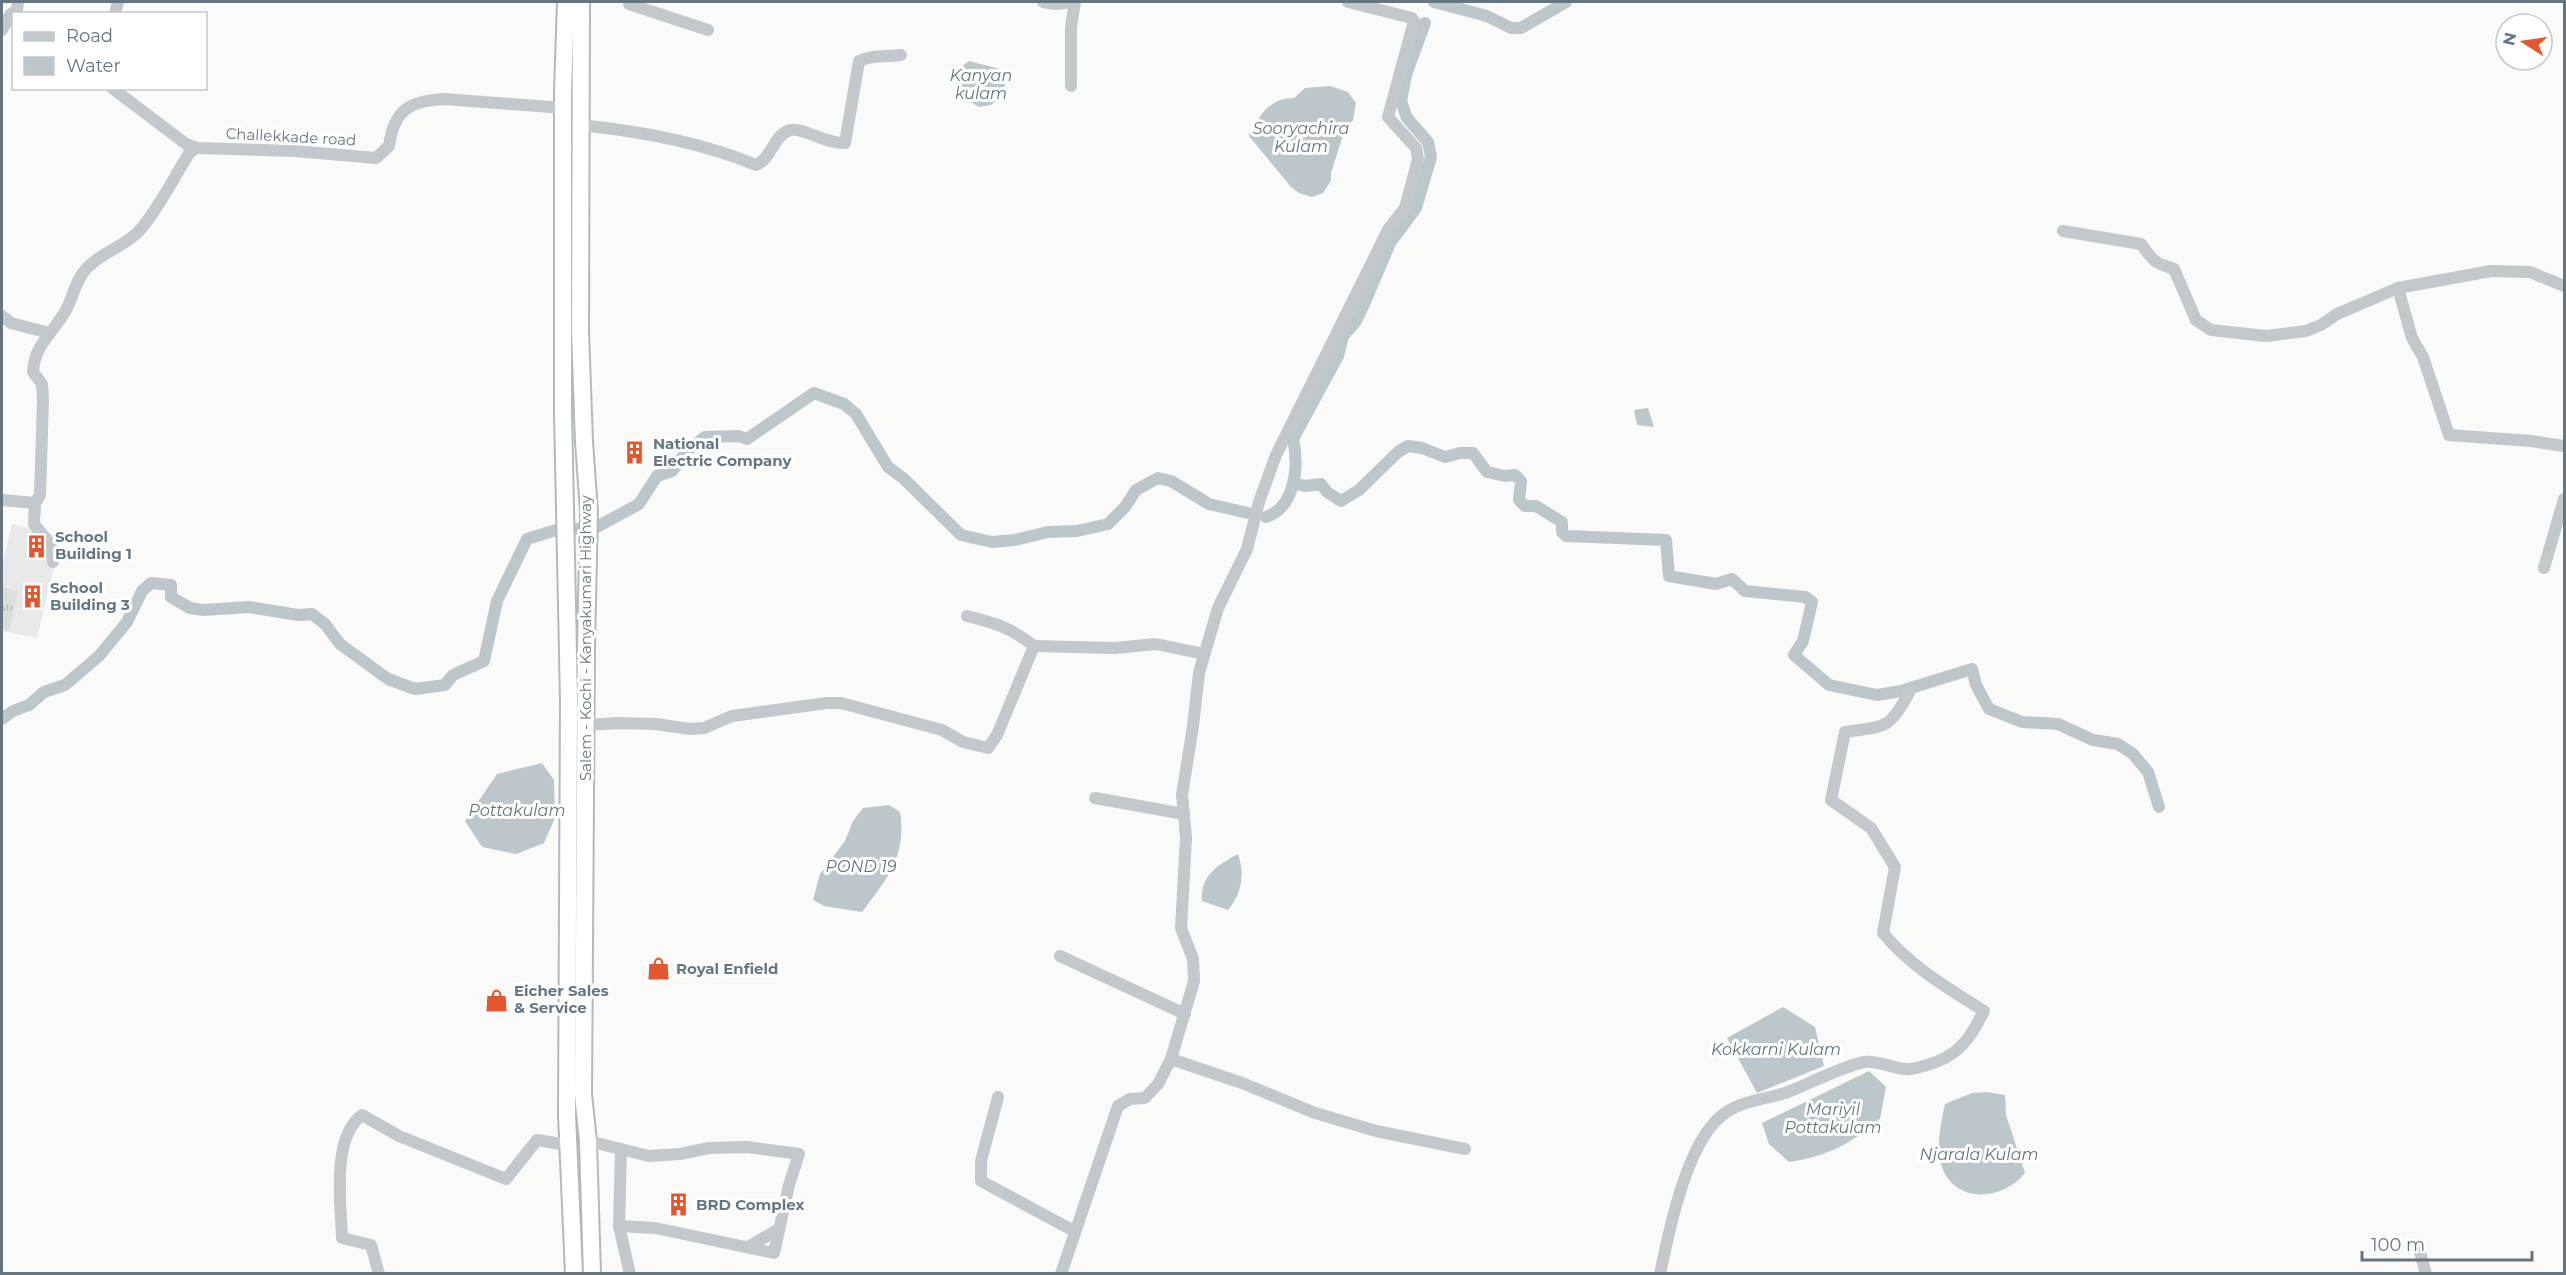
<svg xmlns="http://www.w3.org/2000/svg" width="2566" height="1275" viewBox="0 0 2566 1275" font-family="Montserrat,sans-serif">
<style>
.built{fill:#e8e9e9}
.park{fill:url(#park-tufts)}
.water{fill:#bbc7cb}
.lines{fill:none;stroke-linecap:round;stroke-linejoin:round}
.canal{stroke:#bbc7cb;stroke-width:12}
.highway-casing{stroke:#b4b9bd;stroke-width:20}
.minor{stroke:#c3c8cc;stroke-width:12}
.highway{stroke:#fff;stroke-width:16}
.labels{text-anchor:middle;stroke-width:6;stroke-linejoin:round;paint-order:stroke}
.street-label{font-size:15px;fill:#657683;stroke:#fff}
.poi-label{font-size:15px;font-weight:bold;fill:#657683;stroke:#fff;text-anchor:start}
.water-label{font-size:16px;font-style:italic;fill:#60757c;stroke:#fff}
</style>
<defs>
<pattern id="park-tufts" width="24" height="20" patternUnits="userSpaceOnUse" patternTransform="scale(1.5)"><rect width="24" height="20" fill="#dadfd7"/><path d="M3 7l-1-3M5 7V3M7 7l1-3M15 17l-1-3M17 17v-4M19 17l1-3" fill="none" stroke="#b4b9b4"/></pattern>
</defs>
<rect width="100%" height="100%" fill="#fafaf8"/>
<path class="built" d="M12,524L61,536L37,638L2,631V566Z"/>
<path class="park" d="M2,587L18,591L9,631L2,629Z"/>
<g class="water">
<path d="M969,61L1000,69L1005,84L1003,95L991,105L979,107L957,94L956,82L961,67Z"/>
<path d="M1330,86L1348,92L1356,103L1353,120L1345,129L1331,173V181L1323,193L1312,197L1299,193L1291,187L1249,136C1259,116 1269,98 1294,98L1305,88Z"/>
<path d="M1648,408L1654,427L1637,425L1634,410Z"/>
<path d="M542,763L554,780L555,818L544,843L516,854L482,847L465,821L497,774Z"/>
<path d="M889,805L900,812C907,856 887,879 862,912L824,906L813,900L820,874L845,841L853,821L863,808Z"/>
<path d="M1238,854C1245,874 1242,893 1228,910L1202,901C1200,875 1218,865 1238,854Z"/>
<path d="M1783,1007L1815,1027L1824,1066L1757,1093L1727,1038Z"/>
<path d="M1869,1071L1886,1087L1880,1119C1850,1144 1829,1156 1789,1162L1769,1144L1762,1123Z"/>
<path d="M1987,1092L2005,1095L2006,1115L2025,1173C2002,1202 1952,1204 1941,1164C1936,1144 1941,1123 1945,1104L1972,1093Z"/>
</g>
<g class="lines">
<g class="canal">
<path d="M1434,2L1487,16L1511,28H1521L1566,2"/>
<path d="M1294,483L1305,486L1321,484L1327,492L1341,501L1359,490L1398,452L1408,446L1422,448L1445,457L1460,453H1473L1487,472L1505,476L1515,475L1521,481L1519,500L1525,506H1536L1562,522V532L1566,536L1666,540L1669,576L1716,584L1732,579L1745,591L1805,597L1812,602L1803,641L1794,655L1829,685L1877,695L1901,691L1972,669L1976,685L1989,709L2022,722L2058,724L2093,740L2118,744L2133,754L2148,772L2159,807"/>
<path d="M1266,517C1296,507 1299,465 1293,439L1338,356L1343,336L1356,321L1365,302L1390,243L1416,208L1431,157L1428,142L1407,118L1401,101L1406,75L1425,23"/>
<path d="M2,719L13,711L29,705L44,692L65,685L99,656L127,622L142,591L151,583L171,585V597L190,608L203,610L249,607L298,615L312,614L325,624L340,644L388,679L415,689L445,685L453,675L484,661L497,601L527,539L556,530L595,528L639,504L657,476L672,471L688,450L705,437L739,436L747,439L814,393L844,404L856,414L888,467L903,478L961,535L992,542L1015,540L1048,532L1077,531L1108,524L1125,507L1136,490L1158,478L1171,481L1209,504L1248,513"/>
</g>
<defs>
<g id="highway">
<path d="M566,2L563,92V413L569,701L567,1115L574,1274"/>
<path d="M581,2L580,331L584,442L589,511L586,647L583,1094L588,1141L592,1274"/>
</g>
</defs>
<use href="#highway" class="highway-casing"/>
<g class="minor">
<path d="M1043,2L1055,4L1074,2"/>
<path d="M629,4L708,30"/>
<path d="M115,14L118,2"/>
<path d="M2,30L10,15L17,10L18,2"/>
<path d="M1071,86V27L1075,2"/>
<path d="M112,88L186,144L197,148L295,151L376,158L389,146C394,110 409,101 444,99L563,108"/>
<path d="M580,125C639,131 701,142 756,165C772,159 774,133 791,130C805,128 826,144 845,143L859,61C871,55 887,57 901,55"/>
<path d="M2063,231L2141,244C2154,261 2152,262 2174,269L2196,320L2211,330L2266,336L2306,331L2321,325L2337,314L2398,288L2491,271L2530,272L2564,286"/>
<path d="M2398,288L2412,338L2423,357L2449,435L2531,441L2564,446"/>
<path d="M2,316L11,323L49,333"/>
<path d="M2,500L35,503L40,495L43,400L42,384L33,372C34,344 55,332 67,308C74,294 76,279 87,268C102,252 126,246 140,230C159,208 174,177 190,152L197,148"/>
<path d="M35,503L34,524L50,544L53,562"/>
<path d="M2544,568L2564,499"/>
<path d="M1034,646L1115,648L1156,644L1204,654"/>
<path d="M585,725L619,723L656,724L690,729L704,728L732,716L827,703H841L942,730L963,742L988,748L997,735L1034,646C1010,627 995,623 967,616"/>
<path d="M1095,798L1184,814"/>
<path d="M1060,956L1185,1014"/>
<path d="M1171,1059L1242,1083L1315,1113L1376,1131L1465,1149"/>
<path d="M998,1097L981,1161V1181L1074,1231"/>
<path d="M588,1141L649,1156L680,1154L709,1148L747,1147L799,1154L789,1185L774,1253L655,1228L619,1226"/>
<path d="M621,1149L619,1226L630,1274"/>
<path d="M748,1247L779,1229"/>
<path d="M2420,1252L2426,1274"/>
<path d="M379,1274L371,1245L342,1238C341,1204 331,1138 362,1115L399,1136L506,1179L537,1140L568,1145"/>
<path d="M1061,1274L1118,1106L1130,1099L1145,1098L1158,1084L1171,1059L1194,981L1193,959L1181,928L1186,837L1182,795L1193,726L1199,673L1218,608L1247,549L1259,502L1276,455L1389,228L1405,208L1418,159L1416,148L1388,117L1414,21L1412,18L1348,2"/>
<path d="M1660,1274C1669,1231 1686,1146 1720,1117C1739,1100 1765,1100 1788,1092C1808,1084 1844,1066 1864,1062C1876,1060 1893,1068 1905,1069C1912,1070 1920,1067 1927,1065C1959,1056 1970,1039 1984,1011C1948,988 1911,967 1883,933L1895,867L1871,828L1831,800L1845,732C1885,726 1889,730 1909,693"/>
</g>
<use href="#highway" class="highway"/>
</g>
<defs>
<symbol id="building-bare" viewBox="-9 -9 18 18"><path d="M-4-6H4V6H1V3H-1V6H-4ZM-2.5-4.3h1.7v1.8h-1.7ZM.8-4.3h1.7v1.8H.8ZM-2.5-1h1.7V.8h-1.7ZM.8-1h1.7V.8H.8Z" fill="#e4572e" stroke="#fff" stroke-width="2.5" paint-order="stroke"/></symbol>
<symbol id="shop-bare" viewBox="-9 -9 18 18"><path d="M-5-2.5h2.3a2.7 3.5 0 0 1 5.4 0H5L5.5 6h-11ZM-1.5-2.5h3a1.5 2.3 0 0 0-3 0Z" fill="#e4572e" stroke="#fff" stroke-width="2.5" paint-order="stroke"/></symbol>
</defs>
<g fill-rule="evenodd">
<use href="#building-bare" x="618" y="436" width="33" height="33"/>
<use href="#building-bare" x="20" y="530" width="33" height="33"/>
<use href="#building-bare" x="16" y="580" width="33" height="33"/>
<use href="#shop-bare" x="642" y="952" width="33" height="33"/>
<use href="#shop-bare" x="480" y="984" width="33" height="33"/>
<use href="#building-bare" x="662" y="1188" width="33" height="33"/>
</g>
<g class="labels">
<g class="street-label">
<text transform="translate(291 137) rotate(3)" y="5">Challekkade road</text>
<text transform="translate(586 638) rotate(-90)" y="5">Salem - Kochi - Kanyakumari Highway</text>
</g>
<g class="poi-label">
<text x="653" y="449">National<tspan x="653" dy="17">Electric Company</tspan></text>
<text x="55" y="542">School<tspan x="55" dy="17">Building 1</tspan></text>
<text x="50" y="593">School<tspan x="50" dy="17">Building 3</tspan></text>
<text x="676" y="974">Royal Enfield</text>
<text x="514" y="996">Eicher Sales<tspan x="514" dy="17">&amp; Service</tspan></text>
<text x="696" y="1210">BRD Complex</text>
</g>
<g class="water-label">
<text x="981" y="81">Kanyan<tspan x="981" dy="18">kulam</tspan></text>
<text x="1301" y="134">Sooryachira<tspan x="1301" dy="18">Kulam</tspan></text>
<text x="517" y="816">Pottakulam</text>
<text x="861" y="872">POND 19</text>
<text x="1776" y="1055">Kokkarni Kulam</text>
<text x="1833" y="1115">Mariyil<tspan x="1833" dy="18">Pottakulam</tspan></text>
<text x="1979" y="1160">Njarala Kulam</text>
</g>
</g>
<rect width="2566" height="1275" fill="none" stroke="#657683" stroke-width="6"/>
<rect x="12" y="12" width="195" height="78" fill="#ffffff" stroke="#c1c8cd" stroke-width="1.5"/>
<rect x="24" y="32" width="30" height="9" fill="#c3c8cc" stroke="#c1c8cd" stroke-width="1.5"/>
<text x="66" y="42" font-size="18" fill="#657683">Road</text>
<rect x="24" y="57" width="30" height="18" fill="#bbc7cb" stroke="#c1c8cd" stroke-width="1.5"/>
<text x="66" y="72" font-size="18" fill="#657683">Water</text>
<g transform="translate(2524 42) rotate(282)"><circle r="28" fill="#ffffff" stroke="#c1c8cd" stroke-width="1.5"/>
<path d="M0-4.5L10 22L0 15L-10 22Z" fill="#e4572e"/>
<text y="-9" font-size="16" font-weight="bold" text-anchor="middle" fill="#657683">N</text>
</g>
<path d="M2362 1251v9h170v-9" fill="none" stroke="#657683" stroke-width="3"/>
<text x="2371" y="1251" font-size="18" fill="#657683" stroke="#ffffff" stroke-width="4.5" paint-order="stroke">100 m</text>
</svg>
